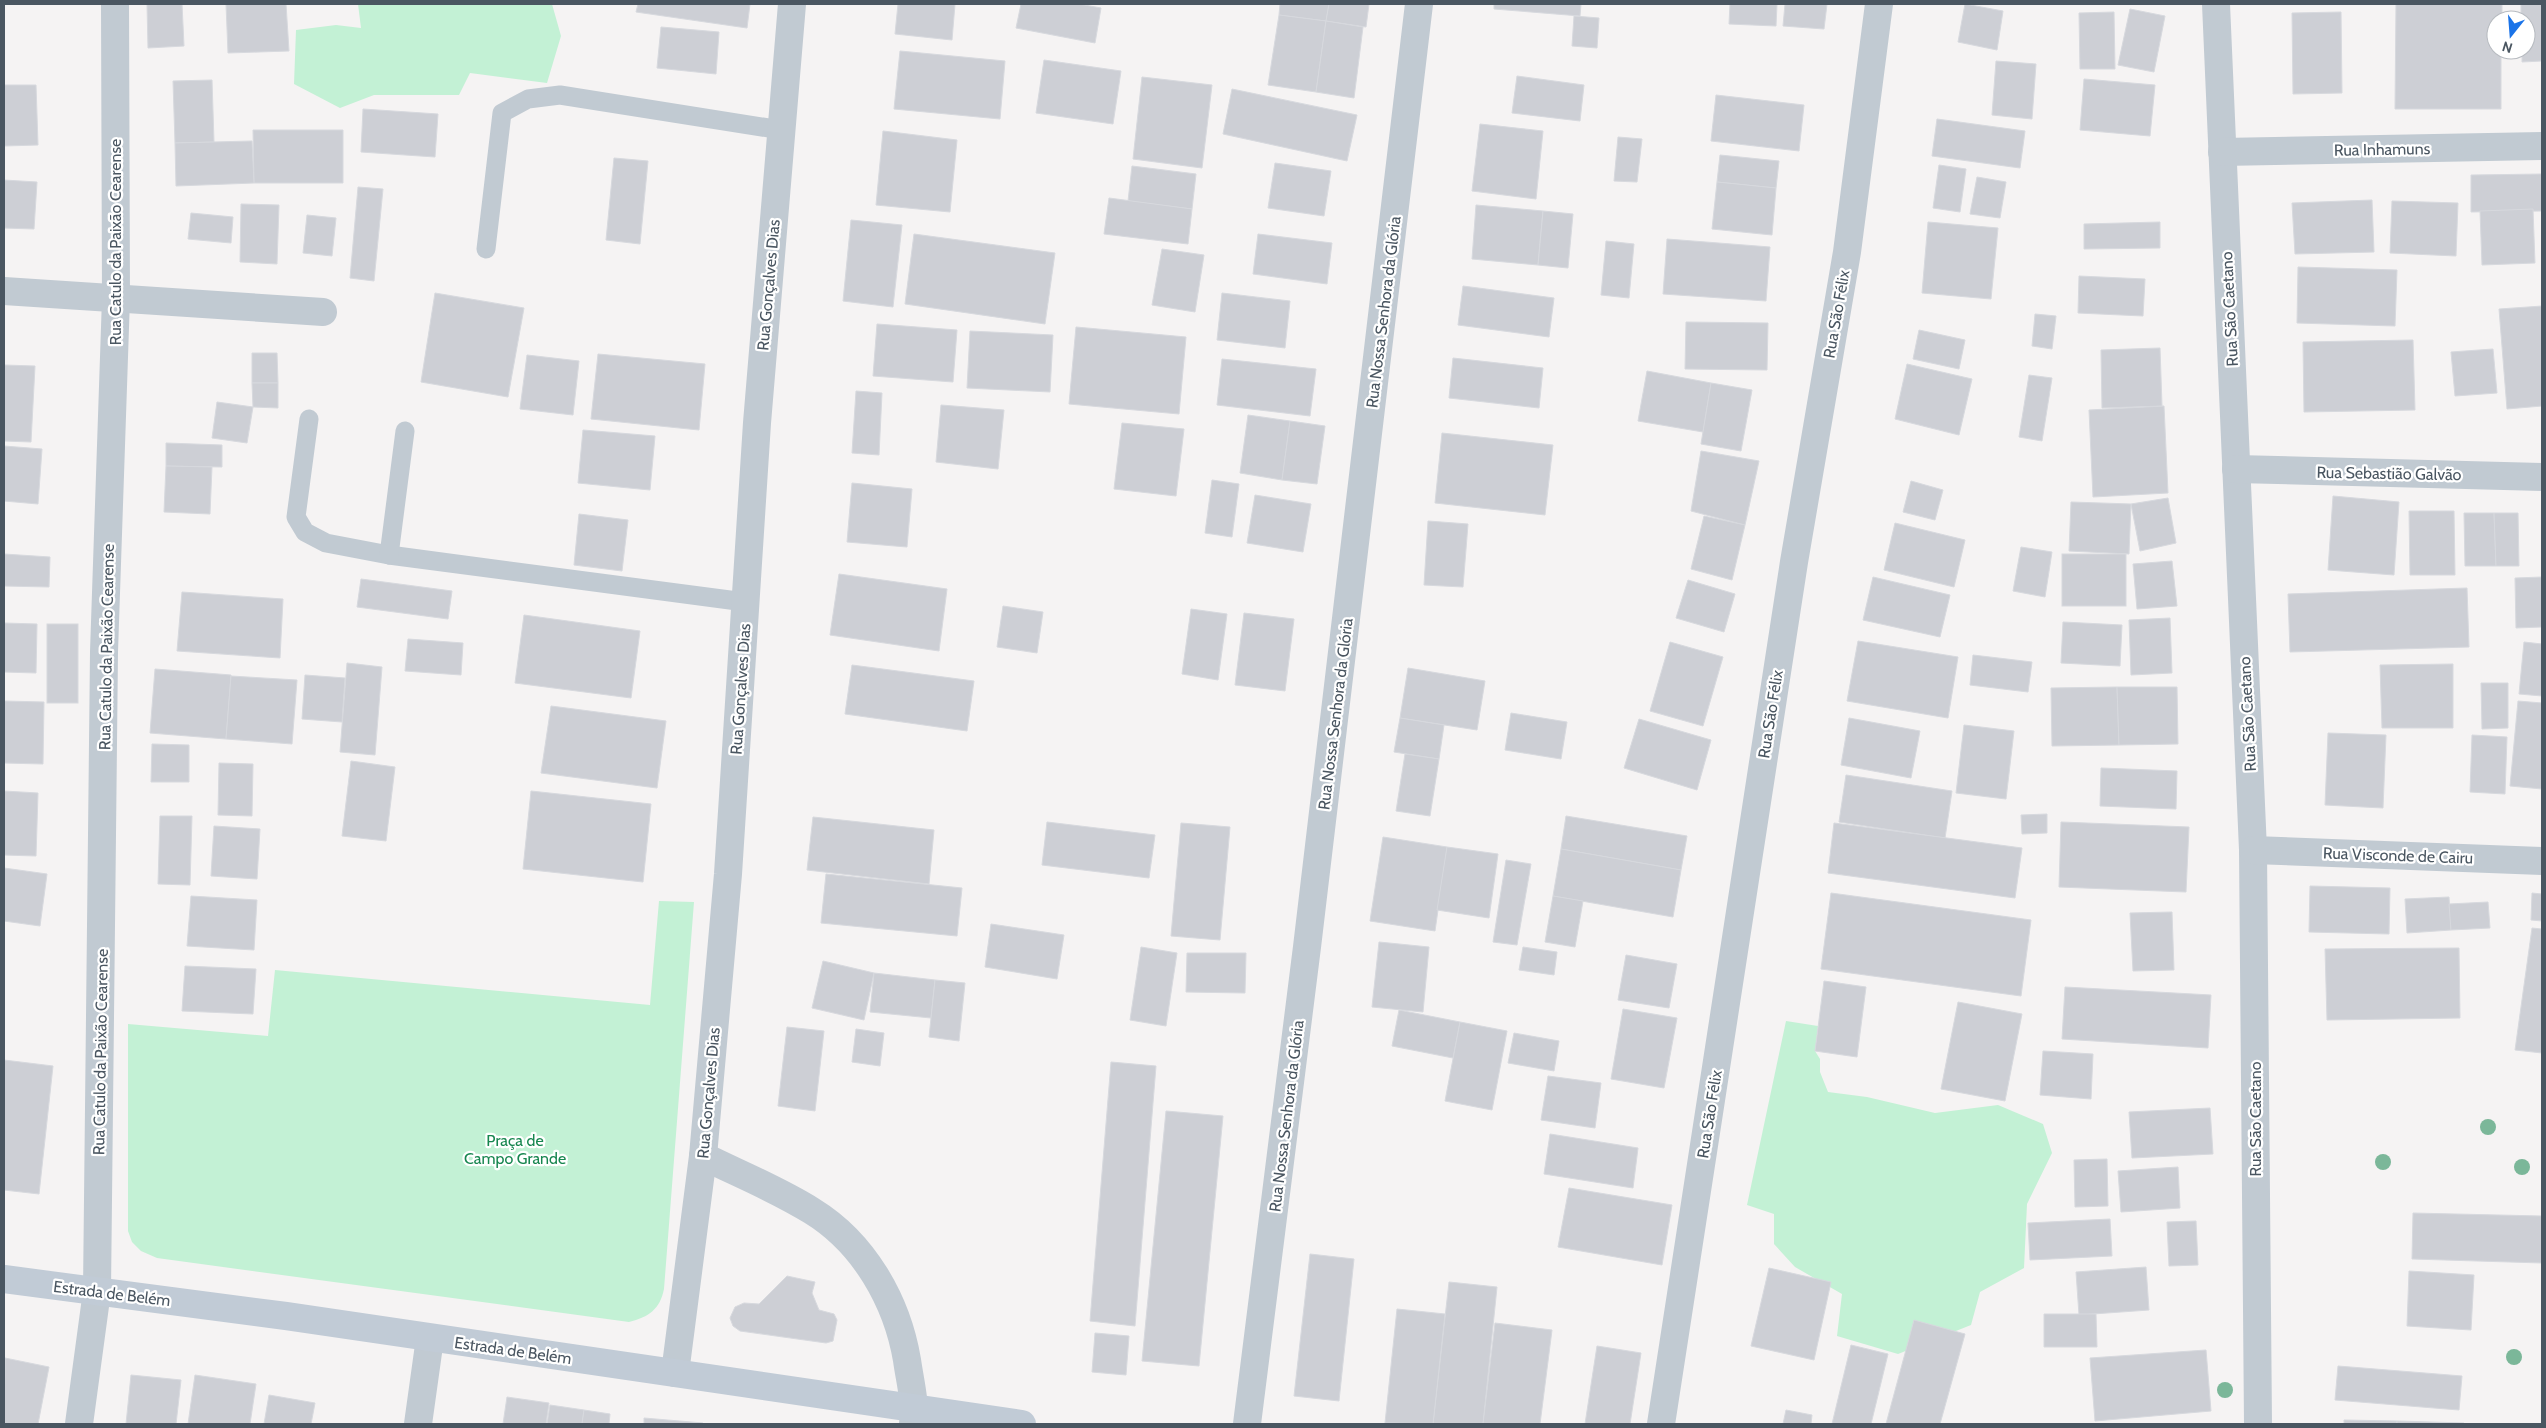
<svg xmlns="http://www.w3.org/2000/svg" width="2546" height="1428" viewBox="0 0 2546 1428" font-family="Cabin,sans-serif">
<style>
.green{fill:#c3f1d5}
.building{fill:#cdcfd5;stroke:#d7d9de}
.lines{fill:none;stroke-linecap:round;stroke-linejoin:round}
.service{stroke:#c1cad2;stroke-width:19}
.minor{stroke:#c1cad2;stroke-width:28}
.secondary{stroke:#c1cbd6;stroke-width:28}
.tree{fill:#7bb799}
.labels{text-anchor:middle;stroke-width:4.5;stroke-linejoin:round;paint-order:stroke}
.street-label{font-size:16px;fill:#4a5661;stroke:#fff}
.park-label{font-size:16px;fill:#17864f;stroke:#fff}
</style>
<rect width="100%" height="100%" fill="#f5f3f3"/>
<g class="green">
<path d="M358,4H552L561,36L547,83L470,73L459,95H374L340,108L294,84L296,30L336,25L361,28Z"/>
<path d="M659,901L694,902L664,1289C660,1309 649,1317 629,1322L157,1258L141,1251L132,1242L128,1231V1024L268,1036L275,970L650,1005Z"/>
<path d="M1786,1021L1818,1026L1815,1051L1820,1059V1072L1828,1092L1867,1097L1935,1113L1998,1105L2043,1124L2052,1153L2027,1204L2024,1268L1980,1292L1971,1325L1898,1354L1837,1336L1842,1294L1795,1267L1774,1244V1214L1747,1205Z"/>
</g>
<g class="building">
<path d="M147,4H182L184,46L148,48Z"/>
<path d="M226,4H286L289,51L228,53Z"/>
<path d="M638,4H750L747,28L636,12Z"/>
<path d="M898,4H955L952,40L895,34Z"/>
<path d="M1021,4H1079L1101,8L1095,43L1016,28Z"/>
<path d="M1280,4H1329L1326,21L1279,15Z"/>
<path d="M1329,4H1369L1366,27L1326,21Z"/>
<path d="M1494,4H1581L1580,16L1494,9Z"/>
<path d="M1730,4H1777L1776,26L1729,24Z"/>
<path d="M1785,4H1827L1824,29L1783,26Z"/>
<path d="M1965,4L2003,11L1997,50L1958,42Z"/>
<path d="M2396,4H2502V20H2496V50H2501V109H2395Z"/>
<path d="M2521,4H2542V61L2522,62V50H2526V20H2521Z"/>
<path d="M2130,9L2165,16L2154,72L2118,65Z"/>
<path d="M2114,12L2115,69H2080L2079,13Z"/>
<path d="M2341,12L2342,93L2293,94L2292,13Z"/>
<path d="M1279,15L1326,21L1316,92L1268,85Z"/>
<path d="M1574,16L1599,18L1597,48L1572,46Z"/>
<path d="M1326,21L1363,27L1354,98L1316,92Z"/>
<path d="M661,27L719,32L716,74L657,68Z"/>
<path d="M900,51L1005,61L1000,119L894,109Z"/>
<path d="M1044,60L1121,71L1113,124L1036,113Z"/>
<path d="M1996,61L2036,64L2032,119L1992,115Z"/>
<path d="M1517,76L1584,85L1580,121L1512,113Z"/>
<path d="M1142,77L1212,85L1202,168L1133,159Z"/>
<path d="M2084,79L2155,85L2150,136L2080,130Z"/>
<path d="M212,80L214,142L175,143L173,81Z"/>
<path d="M4,85H36L38,145L4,146Z"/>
<path d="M1232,89L1357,115L1347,161L1223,134Z"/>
<path d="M1716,95L1804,105L1799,151L1711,141Z"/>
<path d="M363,109L438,114L435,157L361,152Z"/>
<path d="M1937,119L2025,131L2020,168L1932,156Z"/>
<path d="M1480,124L1543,131L1536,199L1472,191Z"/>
<path d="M253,130H343V183H254Z"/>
<path d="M883,131L957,140L950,212L876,205Z"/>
<path d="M1618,137L1642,139L1637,182L1614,181Z"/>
<path d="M252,141L254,183L176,186L175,143Z"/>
<path d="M1720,155L1779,161L1776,188L1717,182Z"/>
<path d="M614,158L648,161L640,244L606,240Z"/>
<path d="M1275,163L1331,171L1324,216L1268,208Z"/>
<path d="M1939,165L1966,169L1960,212L1933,208Z"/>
<path d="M1132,166L1196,174L1192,209L1128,201Z"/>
<path d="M2542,174V211L2471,212V175Z"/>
<path d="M1977,177L2006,182L2000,218L1970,214Z"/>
<path d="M4,180L37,182L34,229L4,228Z"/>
<path d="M1717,182L1776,188L1772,235L1712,229Z"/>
<path d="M358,187L383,189L374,281L350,278Z"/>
<path d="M1109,198L1192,209L1188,244L1104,234Z"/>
<path d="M2372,200L2374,252L2295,254L2292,203Z"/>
<path d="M2392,201L2458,203L2456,256L2390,253Z"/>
<path d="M241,204L279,205L277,264L240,262Z"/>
<path d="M1476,205L1543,211L1538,265L1472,259Z"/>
<path d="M2533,209L2535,263L2482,265L2480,211Z"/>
<path d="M1543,211L1573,214L1568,268L1538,265Z"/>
<path d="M191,213L233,217L231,243L188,239Z"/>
<path d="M307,215L336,218L332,256L303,253Z"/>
<path d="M851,220L902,225L893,307L843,301Z"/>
<path d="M1928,222L1998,228L1991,299L1922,293Z"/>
<path d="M2160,222V248L2084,249V224Z"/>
<path d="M914,234L1055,253L1045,324L905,304Z"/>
<path d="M1258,234L1332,243L1327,284L1253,274Z"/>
<path d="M1667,239L1770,247L1766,301L1663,294Z"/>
<path d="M1606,241L1634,244L1629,298L1601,295Z"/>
<path d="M1162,249L1204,255L1195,312L1152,305Z"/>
<path d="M2298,267L2397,270L2395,326L2297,323Z"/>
<path d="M2079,276L2145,279L2143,316L2078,313Z"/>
<path d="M1463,286L1554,298L1549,337L1458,325Z"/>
<path d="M435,293L524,308L508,397L421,382Z"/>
<path d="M1222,293L1290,301L1285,348L1217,340Z"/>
<path d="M2542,306V406L2507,409L2499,309Z"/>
<path d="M2035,314L2056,316L2052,349L2032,346Z"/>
<path d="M1686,322L1768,323L1767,370L1685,369Z"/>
<path d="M877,324L957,330L953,382L873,376Z"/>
<path d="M1076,327L1186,337L1179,414L1069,404Z"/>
<path d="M1919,330L1965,340L1959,369L1913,359Z"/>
<path d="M970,331L1053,335L1050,392L967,388Z"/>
<path d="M2413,340L2415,410L2304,412L2303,342Z"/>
<path d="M2160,348L2162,406L2102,408L2101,350Z"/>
<path d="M2493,349L2497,393L2455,396L2451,352Z"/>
<path d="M252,353H277L278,383H252Z"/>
<path d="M598,354L705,364L699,430L591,419Z"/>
<path d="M527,355L579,361L573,415L520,409Z"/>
<path d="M1453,358L1543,368L1539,408L1449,398Z"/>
<path d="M1222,359L1316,369L1310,416L1217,405Z"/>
<path d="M1907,364L1972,379L1959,435L1895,419Z"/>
<path d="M4,365L35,366L31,442L4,441Z"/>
<path d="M1647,371L1711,383L1703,432L1638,421Z"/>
<path d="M2029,375L2052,378L2042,441L2019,437Z"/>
<path d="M252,383H278V408L253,407Z"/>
<path d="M1711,383L1752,390L1741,451L1701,444Z"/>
<path d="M856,391L882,393L879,455L852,453Z"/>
<path d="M217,402L253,407L247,443L212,438Z"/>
<path d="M941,405L1004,410L998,469L936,462Z"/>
<path d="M2164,406L2168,493L2093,497L2089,410Z"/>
<path d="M1248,415L1290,421L1282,480L1240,473Z"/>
<path d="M1290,421L1325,426L1317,484L1282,480Z"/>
<path d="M1122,423L1184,429L1176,496L1114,489Z"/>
<path d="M583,430L655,436L650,490L578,483Z"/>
<path d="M1442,433L1553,445L1545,515L1435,503Z"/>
<path d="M166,443L222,445V467L166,466Z"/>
<path d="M4,446L42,449L38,504L4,501Z"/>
<path d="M1701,451L1759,461L1745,525L1691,511Z"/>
<path d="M166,466L212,467L210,514L164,512Z"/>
<path d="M1212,480L1239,484L1232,537L1205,533Z"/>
<path d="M1911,481L1943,490L1935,520L1903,512Z"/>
<path d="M852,483L912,489L907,547L847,542Z"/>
<path d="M1255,495L1311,504L1303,552L1247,543Z"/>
<path d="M2333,496L2399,502L2394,575L2328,570Z"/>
<path d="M2168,498L2176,543L2140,551L2131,504Z"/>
<path d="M2071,502L2131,504L2129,554L2069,551Z"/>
<path d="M2409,511H2454L2455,575H2410Z"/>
<path d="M2464,513H2494L2496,566H2465Z"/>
<path d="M2494,513H2518L2519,566H2496Z"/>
<path d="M579,514L628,520L622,571L574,565Z"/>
<path d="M1704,516L1745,525L1732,580L1691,569Z"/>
<path d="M1428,521L1468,524L1463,587L1424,585Z"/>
<path d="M1895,523L1965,540L1954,587L1884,570Z"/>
<path d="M2021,547L2052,552L2045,597L2013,591Z"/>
<path d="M4,554L50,557L49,587L4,586Z"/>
<rect x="2062" y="554" width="64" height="52"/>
<path d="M2172,561L2177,606L2137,609L2133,564Z"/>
<path d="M839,574L947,589L939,651L830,635Z"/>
<path d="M1873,577L1950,595L1940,637L1863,620Z"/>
<path d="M2542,577V627L2516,628L2515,578Z"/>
<path d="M361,579L452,591L448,619L357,607Z"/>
<path d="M1688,580L1735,594L1724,632L1676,618Z"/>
<path d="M2467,588L2469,647L2290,652L2288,594Z"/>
<path d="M182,592L283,599L280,658L177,651Z"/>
<path d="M1003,606L1043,612L1037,653L997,647Z"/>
<path d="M1191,609L1227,614L1218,680L1182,674Z"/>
<path d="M1244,613L1294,619L1285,691L1235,685Z"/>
<path d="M524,615L640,631L631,698L515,683Z"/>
<path d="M2170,618L2172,673L2131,675L2129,620Z"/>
<path d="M2063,622L2122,625L2120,666L2061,663Z"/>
<path d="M4,623L37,624L36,673L4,672Z"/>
<rect x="47" y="624" width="31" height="79"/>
<path d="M408,639L463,643L461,675L405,671Z"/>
<path d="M1858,641L1958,657L1948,718L1847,701Z"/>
<path d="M1670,642L1723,657L1703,726L1650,711Z"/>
<path d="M2524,642L2542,644V696L2519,694Z"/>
<path d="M1973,655L2032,662L2028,692L1970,685Z"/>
<path d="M347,663L382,667L375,755L340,752Z"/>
<path d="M2453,664V728H2382L2380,665Z"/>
<path d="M852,665L974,681L967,731L845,714Z"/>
<path d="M1408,668L1485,681L1477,730L1400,718Z"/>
<path d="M155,669L231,675L226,739L150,733Z"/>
<path d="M305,675L345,678L342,722L302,719Z"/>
<path d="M231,676L297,680L292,744L226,739Z"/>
<path d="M2481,683H2508V728L2482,729Z"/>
<path d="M2117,687L2119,745L2052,746L2051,688Z"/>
<path d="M2117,687H2177L2178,744L2119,745Z"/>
<path d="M4,701L44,702L43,764L4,763Z"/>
<path d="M2518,701L2542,703V789L2510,786Z"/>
<path d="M551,706L666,721L657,788L541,773Z"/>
<path d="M1511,713L1567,722L1561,759L1505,750Z"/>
<path d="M1400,718L1444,725L1439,759L1394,752Z"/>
<path d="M1849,718L1920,731L1911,778L1841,765Z"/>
<path d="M1639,719L1711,740L1697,790L1624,768Z"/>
<path d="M1964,725L2014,731L2006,799L1956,793Z"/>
<path d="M2328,733L2386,735L2383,808L2325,805Z"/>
<path d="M2472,735L2507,737L2505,794L2470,792Z"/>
<path d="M152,744L189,745V782H151Z"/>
<path d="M1405,754L1439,759L1430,816L1396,811Z"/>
<path d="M351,761L395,767L386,841L342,836Z"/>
<path d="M219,763L253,764L252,816L218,815Z"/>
<path d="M2101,768L2177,771L2176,809L2100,806Z"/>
<path d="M1846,775L1952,791L1945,838L1839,822Z"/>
<path d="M4,791L38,793L36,856L4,855Z"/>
<path d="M531,791L651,804L643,882L523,869Z"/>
<path d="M2047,814V833L2022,834L2021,815Z"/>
<path d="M160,816H192L190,885L158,884Z"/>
<path d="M1566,816L1687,836L1681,870L1561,849Z"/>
<path d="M813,817L934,830L929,884L807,870Z"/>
<path d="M1047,822L1155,835L1149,878L1042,865Z"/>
<path d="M2061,822L2189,827L2186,892L2059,887Z"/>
<path d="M1181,823L1230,827L1220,940L1171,936Z"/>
<path d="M1834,823L2022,848L2015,898L1828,873Z"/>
<path d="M214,826L260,829L257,879L211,876Z"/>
<path d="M1383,837L1447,847L1435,931L1370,921Z"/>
<path d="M1447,847L1498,854L1489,918L1437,910Z"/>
<path d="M1561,849L1681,870L1673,917L1553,896Z"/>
<path d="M1506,860L1531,864L1517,945L1493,942Z"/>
<path d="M4,868L47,874L40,926L4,921Z"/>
<path d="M826,874L962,888L957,936L821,923Z"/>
<path d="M2310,886L2390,888L2389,934L2309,932Z"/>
<path d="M1831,893L2031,920L2021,996L1821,969Z"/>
<path d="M2532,893L2542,894V921L2531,920Z"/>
<path d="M191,896L257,900L254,950L187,946Z"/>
<path d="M1553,896L1583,901L1575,947L1545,942Z"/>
<path d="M2449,897L2451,930L2407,933L2405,899Z"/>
<path d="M2488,902L2490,928L2451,930L2449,904Z"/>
<path d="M2172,912L2174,970L2133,971L2130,913Z"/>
<path d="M991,924L1064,935L1057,979L985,967Z"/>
<path d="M2532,928L2542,929V1053L2515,1050Z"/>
<path d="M1379,942L1429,947L1423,1012L1372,1007Z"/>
<path d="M1141,947L1177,953L1166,1026L1130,1020Z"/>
<path d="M1523,947L1557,952L1554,975L1519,970Z"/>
<path d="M2459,948L2460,1018L2327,1020L2325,949Z"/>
<path d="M1187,953H1246L1245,993L1186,992Z"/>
<path d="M1626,955L1677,964L1669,1008L1618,1000Z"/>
<path d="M823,961L874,973L864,1020L812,1008Z"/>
<path d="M185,966L256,969L253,1014L182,1011Z"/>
<path d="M874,973L935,980L931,1018L870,1012Z"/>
<path d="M935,980L965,983L959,1041L929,1037Z"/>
<path d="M1824,981L1866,987L1857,1057L1815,1051Z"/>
<path d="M2065,987L2211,995L2208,1048L2062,1039Z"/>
<path d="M1958,1002L2022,1014L2005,1101L1941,1089Z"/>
<path d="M1623,1009L1677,1018L1664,1088L1611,1079Z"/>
<path d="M1399,1010L1460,1022L1453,1058L1392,1046Z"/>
<path d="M1460,1022L1507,1031L1492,1110L1445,1101Z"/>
<path d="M787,1027L824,1031L815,1111L778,1106Z"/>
<path d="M856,1029L884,1033L880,1066L852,1062Z"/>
<path d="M1514,1033L1559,1041L1554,1071L1508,1063Z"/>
<path d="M2043,1051L2093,1054L2091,1099L2040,1095Z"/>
<path d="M4,1060L53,1066L39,1194L4,1190Z"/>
<path d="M1111,1062L1156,1066L1135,1326L1090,1321Z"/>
<path d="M1548,1076L1601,1083L1595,1128L1541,1120Z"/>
<path d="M2210,1108L2213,1154L2132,1158L2129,1112Z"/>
<path d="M1166,1111L1223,1116L1199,1366L1142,1361Z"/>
<path d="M1550,1134L1638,1148L1633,1188L1544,1174Z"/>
<path d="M2107,1159L2108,1206L2075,1207L2074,1160Z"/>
<path d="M2178,1167L2180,1208L2121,1212L2118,1171Z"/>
<path d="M1569,1188L1672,1205L1662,1265L1558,1247Z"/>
<path d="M2413,1213L2542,1216V1263L2412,1259Z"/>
<path d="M2110,1219L2112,1256L2030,1260L2028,1223Z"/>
<path d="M2196,1221L2198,1265L2169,1266L2167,1222Z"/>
<path d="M1310,1254L1354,1259L1339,1401L1294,1396Z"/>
<path d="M2146,1267L2149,1310L2079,1315L2076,1272Z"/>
<path d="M1769,1268L1831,1282L1814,1360L1751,1346Z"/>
<path d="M2409,1271L2474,1275L2471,1330L2407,1326Z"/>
<path d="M787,1276L815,1282L812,1293L819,1310L834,1314L837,1320L833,1341L826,1343L740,1331L733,1326L730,1318L735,1307L744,1303L759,1304Z"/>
<path d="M1449,1282L1497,1287L1483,1424H1433Z"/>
<path d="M1397,1309L1445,1314L1433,1424L1385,1423Z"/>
<path d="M2044,1314H2096L2097,1347H2044Z"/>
<path d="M1914,1320L1965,1334L1940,1424H1886Z"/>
<path d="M1495,1323L1552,1330L1540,1424H1483Z"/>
<path d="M1095,1333L1129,1336L1126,1375L1092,1372Z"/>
<path d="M1851,1345L1888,1354L1871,1424H1832Z"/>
<path d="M1597,1346L1641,1353L1630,1424H1585Z"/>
<path d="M2206,1350L2211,1411L2095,1421L2090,1358Z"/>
<path d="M5,1358L49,1367L38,1424H4Z"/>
<path d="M2338,1366L2462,1376L2459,1410L2335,1400Z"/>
<path d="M131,1375L181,1380L176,1424H126Z"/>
<path d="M195,1375L256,1384L250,1424H188Z"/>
<path d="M269,1395L315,1403L311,1424H264Z"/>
<path d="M507,1397L549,1403L546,1424H503Z"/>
<path d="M550,1405L584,1410L582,1424H547Z"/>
<path d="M584,1410L610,1414L609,1424H582Z"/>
<path d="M1786,1410L1812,1415L1811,1424H1783Z"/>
<path d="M644,1418L703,1423V1424H644Z"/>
<path d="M2344,1420L2397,1421V1424H2344Z"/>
<path d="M2397,1421L2464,1423V1424H2397Z"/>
</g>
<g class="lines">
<g class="service">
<path d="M486,249L502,113L528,99L560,95L781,130"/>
<path d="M309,419L296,517L305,532L326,543L389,555L745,602"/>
<path d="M389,555L405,431"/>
</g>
<g class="minor">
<path d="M2216,4L2253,850L2258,1424"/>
<path d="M2222,152L2542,146"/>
<path d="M4,291L323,312"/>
<path d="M2236,469L2542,477"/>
<path d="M2253,850L2542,861"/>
<path d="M703,1156C739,1174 777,1189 812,1211C864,1243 897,1301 907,1360C910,1382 916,1402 913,1424"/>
<path d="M675,1373L703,1156L728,874L757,423L792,4"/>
<path d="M79,1424L97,1291L104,652L116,298L115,4"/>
<path d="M418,1424L430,1338"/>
<path d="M1247,1424L1307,947L1419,4"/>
<path d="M1661,1424L1794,562L1847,252L1879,4"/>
</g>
<path class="secondary" d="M4,1279L286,1316L1022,1424"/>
</g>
<g class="tree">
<circle cx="2488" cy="1127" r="8"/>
<circle cx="2383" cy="1162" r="8"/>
<circle cx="2522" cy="1167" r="8"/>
<circle cx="2514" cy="1357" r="8"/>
<circle cx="2225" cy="1390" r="8"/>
</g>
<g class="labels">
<g class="street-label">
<text transform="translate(2382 149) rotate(-1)" y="6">Rua Inhamuns</text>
<text transform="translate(115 242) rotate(-90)" y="6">Rua Catulo da Paixão Cearense</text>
<text transform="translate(768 285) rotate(-85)" y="6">Rua Gonçalves Dias</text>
<text transform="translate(2229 309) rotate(-93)" y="6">Rua São Caetano</text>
<text transform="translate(1383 312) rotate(-83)" y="6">Rua Nossa Senhora da Glória</text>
<text transform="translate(1836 314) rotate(-80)" y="6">Rua São Félix</text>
<text transform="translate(2389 473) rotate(1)" y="6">Rua Sebastião Galvão</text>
<text transform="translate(106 647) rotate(-89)" y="6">Rua Catulo da Paixão Cearense</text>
<text transform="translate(740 689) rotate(-86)" y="6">Rua Gonçalves Dias</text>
<text transform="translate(1335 714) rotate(-83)" y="6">Rua Nossa Senhora da Glória</text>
<text transform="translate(1770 714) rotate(-81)" y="6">Rua São Félix</text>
<text transform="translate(2247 714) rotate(-93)" y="6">Rua São Caetano</text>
<text transform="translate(2398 855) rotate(2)" y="6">Rua Visconde de Cairu</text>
<text transform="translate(100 1052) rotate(-89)" y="6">Rua Catulo da Paixão Cearense</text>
<text transform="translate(708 1093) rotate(-85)" y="6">Rua Gonçalves Dias</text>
<text transform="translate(1709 1114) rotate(-81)" y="6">Rua São Félix</text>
<text transform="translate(1286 1116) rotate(-83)" y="6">Rua Nossa Senhora da Glória</text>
<text transform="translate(2255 1119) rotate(-90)" y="6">Rua São Caetano</text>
<text transform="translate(112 1293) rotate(7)" y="6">Estrada de Belém</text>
<text transform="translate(513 1350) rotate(8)" y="6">Estrada de Belém</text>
</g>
<g class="park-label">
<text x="515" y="1146">Praça de<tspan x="515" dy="18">Campo Grande</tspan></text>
</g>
</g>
<rect width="2546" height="1428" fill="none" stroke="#4a5661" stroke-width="10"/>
<g transform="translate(2511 35) rotate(197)"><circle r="24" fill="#ffffff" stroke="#b7bbc0"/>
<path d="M0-4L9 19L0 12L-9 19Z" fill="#1a73e8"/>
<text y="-8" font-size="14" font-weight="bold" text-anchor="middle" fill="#4a5661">N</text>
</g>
</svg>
